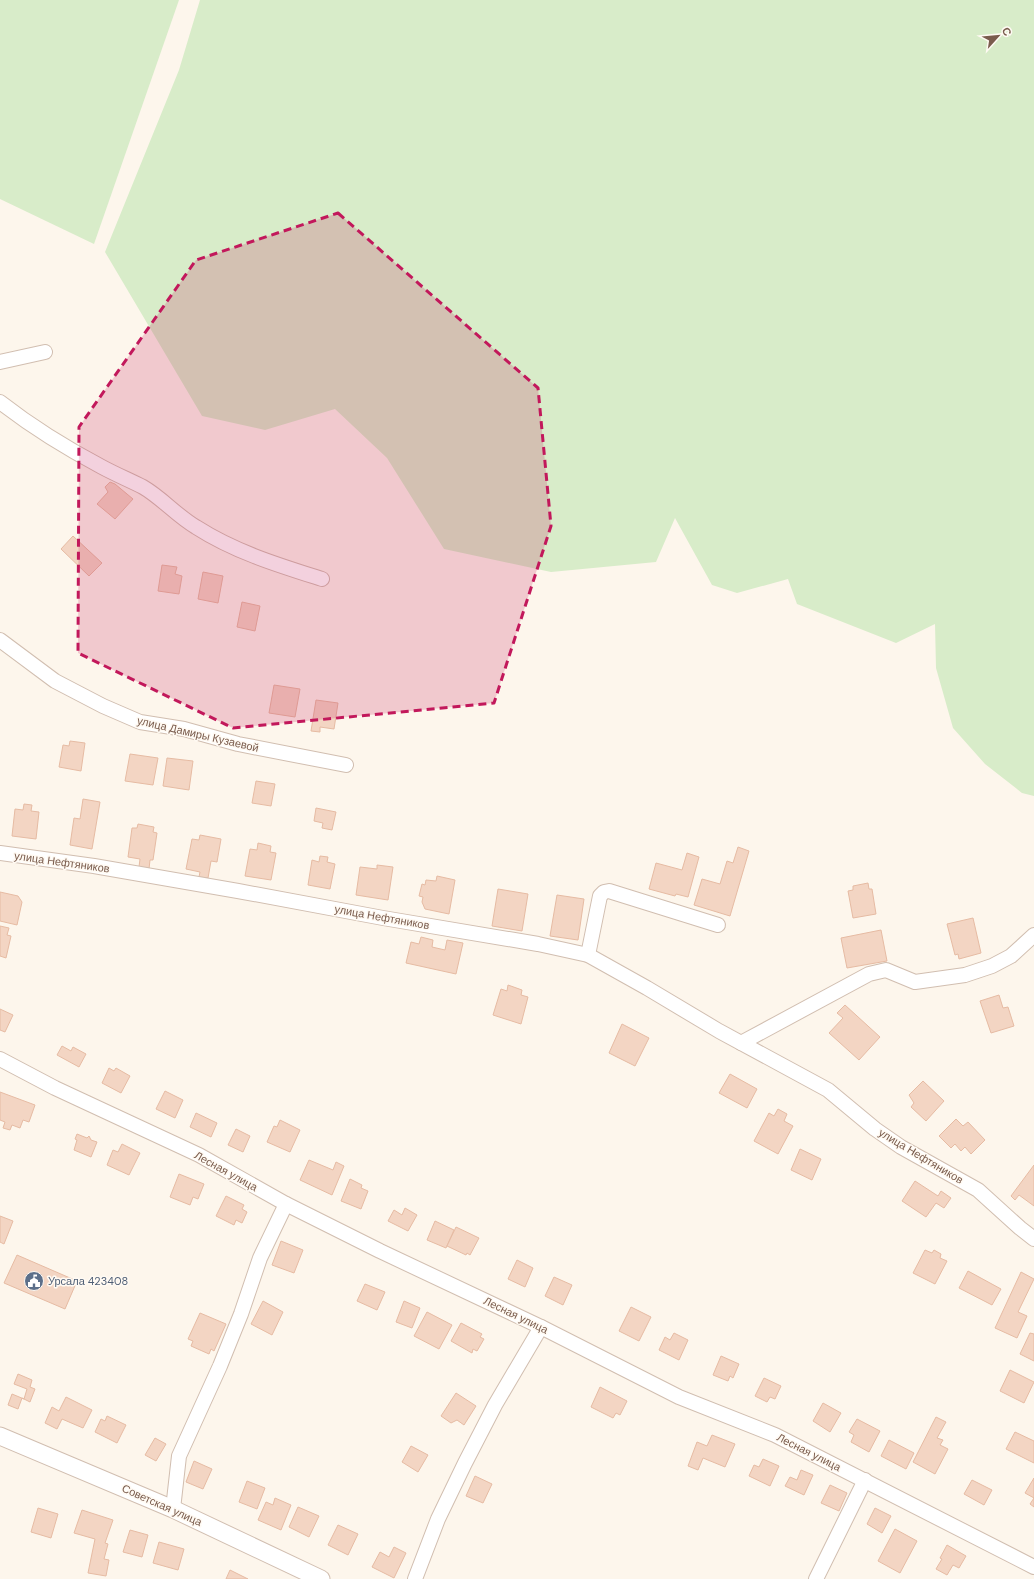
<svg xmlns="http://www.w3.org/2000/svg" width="1034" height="1579" viewBox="0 0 1034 1579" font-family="'DM Sans',sans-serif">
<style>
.green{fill:#d8ecc9}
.building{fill:#f3d5c3;stroke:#e6bba3}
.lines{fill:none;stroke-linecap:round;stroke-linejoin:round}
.minor-casing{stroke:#d1beb0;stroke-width:16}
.tertiary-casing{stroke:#d1beb0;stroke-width:19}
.minor{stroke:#fff;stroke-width:14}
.tertiary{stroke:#fff;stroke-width:17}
.marked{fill:#c2185b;fill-opacity:0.2;stroke:#c2185b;stroke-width:3;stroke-dasharray:8 5;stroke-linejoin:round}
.labels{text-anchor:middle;stroke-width:3;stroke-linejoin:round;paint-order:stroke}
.street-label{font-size:11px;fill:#7a5c4d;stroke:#fffaf3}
.service-label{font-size:11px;fill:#4e5e75;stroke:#fffaf3;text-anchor:start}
</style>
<rect width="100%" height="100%" fill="#fdf6ec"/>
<g class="green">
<path d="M0,0H179L94,244L0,199Z"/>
<path d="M200,0H1034V796L1022,793L985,764L953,728L936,668L935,624L896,643L797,604L788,579L737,593L712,585L675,518L656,562L551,572L444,549L387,458L335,409L265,430L202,416L105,252L179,70Z"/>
</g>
<g class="building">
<path d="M110,482L115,484L133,499L115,519L97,504L108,492L105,487Z"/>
<path d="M73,536L102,563L89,576L61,549Z"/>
<path d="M162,565L177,567L175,574L182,576L179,594L158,591Z"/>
<path d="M203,572L223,576L218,603L198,599Z"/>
<path d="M242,602L260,606L255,631L237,627Z"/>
<path d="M274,685L300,689L295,717L269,713Z"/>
<path d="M316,700L338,703L334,729L320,727V732L311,731Z"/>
<path d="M70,741L85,743L81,771L59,767L63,745L69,746Z"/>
<path d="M130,754L158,758L153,785L125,781Z"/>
<path d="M167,758L193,761L189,790L163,786Z"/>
<path d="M256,781L275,784L271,806L252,803Z"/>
<path d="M83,799L100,802L92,849L70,845L74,818L80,819Z"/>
<path d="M24,804L32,805L31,811L39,812L36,839L12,836L15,809L23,810Z"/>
<path d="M316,808L336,812L332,830L322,828L323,823L314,821Z"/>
<path d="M138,824L154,827L153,832L157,833L153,860H150L149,869L139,867L140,859L128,857L132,828H137Z"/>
<path d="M200,835L221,839L217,862L211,861L208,878L199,877L200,872L186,869L192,839L199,840Z"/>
<path d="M258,843L271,846L270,852L276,853L271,880L245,876L250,849L257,850Z"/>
<path d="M738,847L749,851L730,916L694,905L702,879L720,884L727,861L733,863Z"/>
<path d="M687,853L699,857L688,897L676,894L675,896L649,889L656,863L682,870Z"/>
<path d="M320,856L328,857L327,862L335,864L330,889L308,885L312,860L319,862Z"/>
<path d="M377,865L393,867L388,900L356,895L360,867L377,869Z"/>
<path d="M437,876L455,880L449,914L425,909L422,902L423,897L419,896L422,884L425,885L426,880L436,881Z"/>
<path d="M868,883L869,889H872L876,914L853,918L848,891L853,890V886Z"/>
<path d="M498,889L528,894L522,931L492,926Z"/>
<path d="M0,892L18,896L22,902L17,925L0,921Z"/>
<path d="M557,895L584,899L578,940L550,936Z"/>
<path d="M973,918L981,953L959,959L958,954L955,955L947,924Z"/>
<path d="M0,926L9,928L7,935L11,936L6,958L0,956Z"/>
<path d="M881,930L887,961L847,968L841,938Z"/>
<path d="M421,937L433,940L432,947L445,950L447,940L463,943L456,974L406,963L411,942L419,944Z"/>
<path d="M508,985L522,990L521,995L528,997L521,1024L493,1015L501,989L507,991Z"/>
<path d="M999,995L1003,1008L1008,1007L1014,1026L991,1033L980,1001Z"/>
<path d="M845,1005L880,1037L859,1060L829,1033L843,1018L837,1013Z"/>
<path d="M0,1009L13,1015L5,1032L0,1030Z"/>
<path d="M622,1024L649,1038L635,1066L609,1053Z"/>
<path d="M62,1046L71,1051L73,1047L86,1054L79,1067L57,1055Z"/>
<path d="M109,1068L114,1071L116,1068L130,1076L121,1093L102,1083Z"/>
<path d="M730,1074L757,1089L747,1108L719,1093Z"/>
<path d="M923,1081L944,1101L926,1121L911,1107L914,1103L909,1095Z"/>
<path d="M165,1091L183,1100L175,1118L156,1109Z"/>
<path d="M0,1092L35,1105L29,1122L23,1120L20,1128L12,1125L10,1130L3,1128L5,1122L0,1120Z"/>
<path d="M778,1109L787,1114L784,1121L793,1126L778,1154L754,1141L769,1113L774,1116Z"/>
<path d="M196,1113L217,1123L211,1137L190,1127Z"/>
<path d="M956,1119L963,1126L968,1122L985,1140L971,1154L965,1147L961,1151L955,1144L951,1148L939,1136Z"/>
<path d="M280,1120L300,1130L290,1152L267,1142L274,1126L277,1127Z"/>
<path d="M236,1129L250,1136L243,1152L228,1145Z"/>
<path d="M77,1134L87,1138L89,1136L91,1140L97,1142L91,1157L74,1150L77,1140L75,1139Z"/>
<path d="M122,1144L140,1153L129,1175L107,1165L113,1150L118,1152Z"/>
<path d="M800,1149L821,1159L812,1180L791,1170Z"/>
<path d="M309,1160L333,1170L336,1162L344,1166L332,1195L300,1180Z"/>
<path d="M1034,1165V1206L1019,1195L1015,1200L1011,1196Z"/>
<path d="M179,1174L204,1184L198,1199L193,1197L190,1205L170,1197Z"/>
<path d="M350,1179L362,1185L361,1188L368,1191L361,1209L341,1201Z"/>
<path d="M915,1181L938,1196L941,1191L951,1198L944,1208L936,1203L926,1217L902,1201Z"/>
<path d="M226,1196L244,1205L242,1209L247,1212L242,1223L236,1220L234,1225L216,1216Z"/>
<path d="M405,1208L417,1215L408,1231L388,1221L394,1210L402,1215Z"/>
<path d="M0,1216L13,1221L4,1244L0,1242Z"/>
<path d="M435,1221L454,1230L446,1248L427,1240Z"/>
<path d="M456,1227L479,1238L470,1255L467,1253L466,1255L447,1246Z"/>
<path d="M281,1241L303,1250L294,1273L272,1265Z"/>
<path d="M925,1250L932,1253L934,1250L941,1254L940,1258L947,1261L935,1284L913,1273Z"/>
<path d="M17,1255L77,1281L65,1309L4,1283Z"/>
<path d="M517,1260L533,1268L525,1287L508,1279Z"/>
<path d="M968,1271L1001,1289L992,1305L959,1288Z"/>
<path d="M1021,1272L1034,1279L1018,1312L1027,1316L1017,1338L995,1328Z"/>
<path d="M554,1277L572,1285L563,1305L545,1296Z"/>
<path d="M365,1284L385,1292L377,1310L357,1301Z"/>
<path d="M263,1301L283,1312L272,1335L251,1324Z"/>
<path d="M404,1301L420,1308L412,1328L396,1322Z"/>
<path d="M631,1307L651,1317L639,1341L619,1331Z"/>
<path d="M427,1312L452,1325L439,1349L414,1336Z"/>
<path d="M200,1313L226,1324L214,1351L211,1349L209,1354L191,1346L193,1341L188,1339Z"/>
<path d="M461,1323L482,1334L480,1337L484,1339L477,1351L473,1349L472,1353L451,1341Z"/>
<path d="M674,1333L688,1340L679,1360L659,1350L665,1337L670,1340Z"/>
<path d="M1030,1333L1034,1334V1361L1020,1354Z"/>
<path d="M721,1356L739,1364L733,1378L730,1376L728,1381L713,1375Z"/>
<path d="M1010,1370L1034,1382L1024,1403L1000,1391Z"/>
<path d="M18,1374L32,1380L30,1387L35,1389L30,1402L22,1398L18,1409L8,1405L12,1394L24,1399L27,1389L14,1384Z"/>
<path d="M764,1378L781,1386L775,1399L770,1397L767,1402L755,1396Z"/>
<path d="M600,1387L627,1401L620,1415L616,1413L613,1418L591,1407Z"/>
<path d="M456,1393L476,1406L464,1425L457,1420L451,1423L441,1416Z"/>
<path d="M66,1397L92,1410L83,1428L62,1419L57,1429L45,1423L52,1407L59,1411Z"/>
<path d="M823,1403L841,1413L830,1432L813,1421Z"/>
<path d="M107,1416L126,1425L117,1443L95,1432L101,1419L105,1421Z"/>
<path d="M936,1417L946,1422L937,1438L943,1440L940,1445L948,1449L935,1474L913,1462Z"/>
<path d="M857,1419L880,1431L869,1452L851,1442L854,1435L849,1432Z"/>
<path d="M1015,1432L1034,1441V1463L1006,1449Z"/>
<path d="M712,1435L735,1444L725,1467L703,1458L698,1470L688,1466L697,1442L707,1446Z"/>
<path d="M155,1438L166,1444L156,1461L145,1455Z"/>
<path d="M889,1440L914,1453L906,1469L881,1456Z"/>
<path d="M411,1446L428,1455L418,1472L402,1462Z"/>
<path d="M763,1459L779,1466L770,1486L749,1476L754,1465L759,1467Z"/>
<path d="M194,1461L212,1469L203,1489L186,1482Z"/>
<path d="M801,1470L813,1475L804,1495L785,1486L790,1477L797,1480Z"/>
<path d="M475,1476L492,1484L483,1503L466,1496Z"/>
<path d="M1034,1478V1507L1030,1504L1034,1498L1025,1493Z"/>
<path d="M972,1480L992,1490L984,1505L964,1494Z"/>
<path d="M247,1481L265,1488L257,1509L239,1502Z"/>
<path d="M830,1485L847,1493L839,1511L821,1503Z"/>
<path d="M275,1498L291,1505L281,1530L258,1520L266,1502L273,1505Z"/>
<path d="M298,1507L319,1516L309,1537L289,1527Z"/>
<path d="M38,1508L58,1514L51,1538L31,1532Z"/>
<path d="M875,1508L891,1516L882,1533L867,1524Z"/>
<path d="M82,1510L113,1520L105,1543L108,1544L104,1559L109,1560L106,1576L88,1573L95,1539L74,1533Z"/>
<path d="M338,1525L358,1534L348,1555L328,1545Z"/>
<path d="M895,1529L917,1541L900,1573L878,1561Z"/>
<path d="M130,1530L148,1535L142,1557L123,1552Z"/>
<path d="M159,1542L184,1549L178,1570L153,1563Z"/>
<path d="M947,1545L966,1556L959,1568L953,1565L947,1575L936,1569L942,1559L940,1558Z"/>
<path d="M394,1547L406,1553L394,1578L372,1567L380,1552L389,1557Z"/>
<path d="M230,1570L248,1579H226Z"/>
</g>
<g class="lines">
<defs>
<g id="minor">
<path d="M0,362L45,352"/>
<path d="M0,402C32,427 66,448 102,467C115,474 129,480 143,487C162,498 177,516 196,527C235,552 278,565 322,579"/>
<path d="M0,640L55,681L103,706L140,722L184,729L238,744L346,765"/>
<path d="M0,853L94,866L238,891L383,918L538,944L588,955L647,988L719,1031L828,1090L875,1129L901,1147L978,1190L1020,1228L1034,1239"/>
<path d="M588,955L600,896L604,892L609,891L718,925"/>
<path d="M741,1043L869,974L886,970L915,982L965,975L992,966L1011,956L1034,935"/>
<path d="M0,1059L55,1088L199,1155L286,1204L380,1251L541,1327L679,1397L775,1435L1034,1567"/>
<path d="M173,1509L179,1456L220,1366L241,1314L260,1258L286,1204"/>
<path d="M415,1579L438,1519L465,1463L495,1405L541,1327"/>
<path d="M816,1579L865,1480"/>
</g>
<path id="tertiary" d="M0,1436L173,1509L321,1579"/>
</defs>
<use href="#minor" class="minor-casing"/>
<use href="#tertiary" class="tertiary-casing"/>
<use href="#minor" class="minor"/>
<use href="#tertiary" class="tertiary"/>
</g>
<path class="marked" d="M338,213L538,388L551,526L494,703L233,728L78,653L79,427L196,260Z"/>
<defs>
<symbol id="civic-disc" viewBox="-11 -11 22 22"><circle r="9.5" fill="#5c6f8a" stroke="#fffaf3"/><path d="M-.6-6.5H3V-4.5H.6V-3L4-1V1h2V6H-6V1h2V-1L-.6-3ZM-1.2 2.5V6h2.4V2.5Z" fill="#fff"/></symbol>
</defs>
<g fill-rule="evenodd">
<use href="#civic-disc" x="23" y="1270" width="22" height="22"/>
</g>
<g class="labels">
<g class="street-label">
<text transform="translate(198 734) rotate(13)" y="4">улица Дамиры Кузаевой</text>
<text transform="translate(62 862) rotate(8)" y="4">улица Нефтяников</text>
<text transform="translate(382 917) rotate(10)" y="4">улица Нефтяников</text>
<text transform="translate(921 1156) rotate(31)" y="4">улица Нефтяников</text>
<text transform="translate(226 1171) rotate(29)" y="4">Лесная улица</text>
<text transform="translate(516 1315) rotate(26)" y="4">Лесная улица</text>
<text transform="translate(809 1452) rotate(27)" y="4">Лесная улица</text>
<text transform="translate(162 1505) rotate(24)" y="4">Советская улица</text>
</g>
<g class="service-label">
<text x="48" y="1285">Урсала 423408</text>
</g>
</g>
<g transform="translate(998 36) rotate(63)" stroke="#fffaf3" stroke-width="3" paint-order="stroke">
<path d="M0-3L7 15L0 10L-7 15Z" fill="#7a5c4d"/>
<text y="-6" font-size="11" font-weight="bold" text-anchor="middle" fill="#7a5c4d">С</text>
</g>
</svg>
